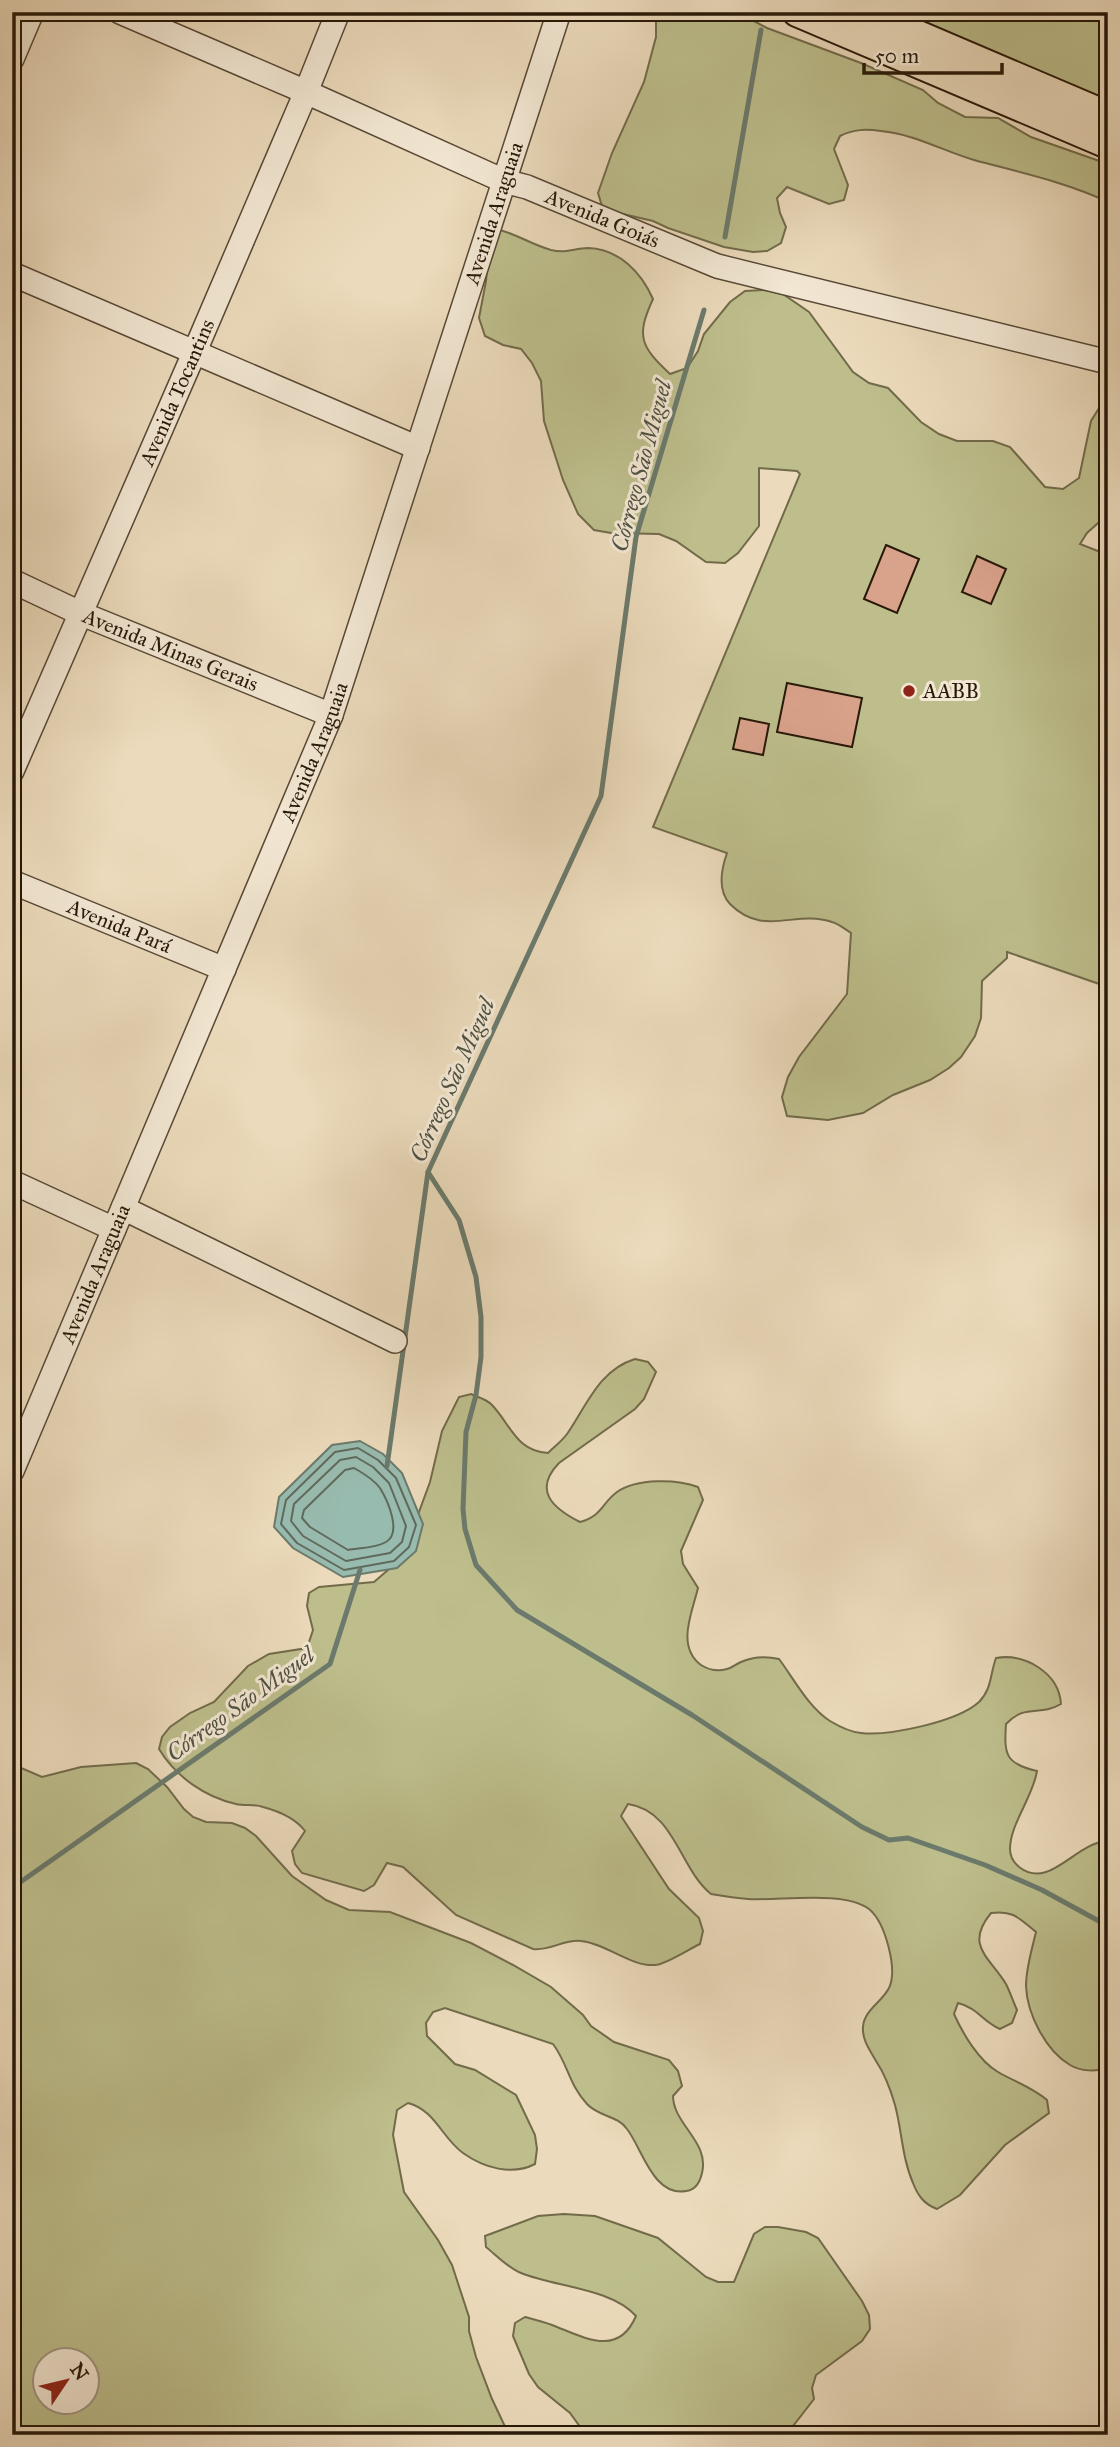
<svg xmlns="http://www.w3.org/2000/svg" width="1120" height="2447" viewBox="0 0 1120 2447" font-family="'IM FELL Great Primer',serif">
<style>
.green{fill:#bdbe8c;stroke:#726b4a;stroke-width:2;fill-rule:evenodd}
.water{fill:#98bbaf;stroke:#6b7a6c;stroke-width:2}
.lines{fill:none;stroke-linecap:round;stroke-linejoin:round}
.shore{stroke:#606a5c;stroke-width:2}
.stream{stroke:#6b7a6c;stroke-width:5}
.building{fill:#d9a28b;stroke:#271808;stroke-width:2}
.minor-casing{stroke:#584835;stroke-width:26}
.major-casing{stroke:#271808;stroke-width:32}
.minor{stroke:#f2e7d3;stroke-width:23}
.major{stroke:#ebdabb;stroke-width:28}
.poi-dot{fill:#8f2418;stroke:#f2e7d3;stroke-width:2.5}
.labels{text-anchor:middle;stroke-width:6;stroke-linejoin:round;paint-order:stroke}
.street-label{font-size:21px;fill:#271808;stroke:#f2e7d3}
.poi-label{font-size:21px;fill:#271808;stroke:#f2e7d3;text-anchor:start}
.water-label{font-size:23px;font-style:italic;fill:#4f5142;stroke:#f2e7d3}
</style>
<rect width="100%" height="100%" fill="#ebdabb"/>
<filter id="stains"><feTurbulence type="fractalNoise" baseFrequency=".00286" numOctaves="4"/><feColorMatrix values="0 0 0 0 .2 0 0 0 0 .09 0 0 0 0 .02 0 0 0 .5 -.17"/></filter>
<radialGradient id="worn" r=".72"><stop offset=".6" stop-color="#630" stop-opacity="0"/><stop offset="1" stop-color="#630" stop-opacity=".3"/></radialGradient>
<g class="green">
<path d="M660,12H728L752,20L767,28L861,63L923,90L938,103L965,117L998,118L1031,137L1108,164V202C1066,182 1018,172 974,160C943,151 914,134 881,131C866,129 854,129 840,136L834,149L848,185L844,200L829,204L787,187L777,198L780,213L786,227L781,243L767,251L753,252L724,247L668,228L653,221L610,211L602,206L598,193L612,153L644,82L656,37V21Z"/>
<path d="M848,12H1108V105L864,18Z"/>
<path d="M500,230C518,235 533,245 551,250C567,254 574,248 588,248C619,249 641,272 653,299C636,336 640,346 670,374L687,368L698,351L704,334L730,302L745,291L763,290L780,292L809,312L853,372L869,383L888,388L921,422L939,434L957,441H993L1010,447L1045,487L1063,489L1079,478L1091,421L1101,405H1108V514L1087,533L1080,544L1108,555V987L1007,952V958L982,981L981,1018L975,1036L961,1057L949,1068L930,1080L893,1095L863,1113L828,1120L787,1116L782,1097L788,1077L799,1057L847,994L851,933C845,929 839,924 832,922C795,909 764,938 730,904C717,890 721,870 727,853L653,827L800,474L797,471L759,468V526L738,553L725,563L706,562L676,541L659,534L611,533L594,530L578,514L563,480L544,421L541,381L532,363L521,349L503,345L485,336L479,318L486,281L489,244Z"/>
<path d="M635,1359L648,1362L656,1372L644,1399L635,1409L559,1463C533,1490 552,1508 580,1522C601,1517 602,1503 617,1492C637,1478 677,1479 698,1487L703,1500L681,1551L683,1564L698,1588C692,1613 676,1646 701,1665C709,1670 717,1672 727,1669C732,1668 736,1664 741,1662C754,1656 766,1656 779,1659C794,1679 809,1708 830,1721C840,1727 850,1732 861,1733C889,1736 957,1722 979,1702C992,1689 990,1674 996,1658C1025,1653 1059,1673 1061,1704C1039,1717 1026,1703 1006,1724C1004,1754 1005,1764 1037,1771C1033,1797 1010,1824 1010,1849C1010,1857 1013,1862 1019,1867C1050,1891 1075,1842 1108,1841V2069C1095,2071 1082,2072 1070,2065C1046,2051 1027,2014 1026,1986C1026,1968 1032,1949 1036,1932C1019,1918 1013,1910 991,1913C964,1946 990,1957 1006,1984C1010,1992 1013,2001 1017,2010L1012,2023L1000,2029C982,2021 978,2008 958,2003L954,2014C963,2034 979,2061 998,2072C1015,2082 1032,2087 1047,2100L1049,2113L1005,2145L960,2195L937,2209C924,2204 918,2196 913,2183C902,2158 902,2131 895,2105C891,2091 884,2073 876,2061C870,2050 862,2040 863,2027C864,2010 882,2002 889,1988C898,1969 885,1922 869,1909C844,1890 780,1901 748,1899C736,1898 723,1896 711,1894C679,1868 675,1811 628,1804L621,1816L669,1889L699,1918L703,1931L700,1944C689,1949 665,1965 655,1965C631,1967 605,1943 581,1941C564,1939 551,1951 533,1949L456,1915L403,1867L387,1863L374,1885L364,1891L302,1873L295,1864L292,1851L305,1831C296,1819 278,1811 263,1807C255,1804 245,1806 236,1804C205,1797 176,1777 159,1749L162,1737L170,1727L190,1713L214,1702L248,1666L269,1654L307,1648L313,1630L307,1606L309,1593L319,1587L374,1582L402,1558L430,1482L442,1431L459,1397L471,1394C477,1397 486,1399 491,1404C511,1424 515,1451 548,1453C554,1447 562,1441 567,1434C587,1405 599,1370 635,1359Z"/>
<path d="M136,1763L148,1769L167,1787L184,1809L193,1817L206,1822L232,1823L245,1828L256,1836L292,1876L326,1900L349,1910L390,1912L471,1943L513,1965L551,1987L583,2015L591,2026L614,2042L669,2060L678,2071L682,2086L673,2096C673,2124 710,2142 702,2173C700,2182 695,2190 686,2191C653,2197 642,2148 627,2129C617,2115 599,2117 587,2104C569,2085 568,2064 553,2044L445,2008L433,2012L426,2023L427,2036L455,2064L475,2070L516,2095L535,2135L537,2149L535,2164C512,2176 484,2168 463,2153C442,2138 435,2110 408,2103L397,2110L393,2135L404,2192L438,2240L452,2265L469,2317V2331L476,2357L492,2399L509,2435H12V1764L42,1777L81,1767ZM46,2360H88V2402H46Z"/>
<path d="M564,2214L595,2216L658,2238L706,2277L718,2282H734L754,2234L765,2227H778L806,2232L818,2238L862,2301L869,2315L870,2329L862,2341L816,2375L812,2388L814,2399L786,2435H586L570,2413L538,2387L529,2374L513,2336L515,2323L525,2317C535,2320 546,2322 557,2327C587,2339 619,2356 636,2316C611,2288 555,2287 521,2273C508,2268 496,2255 486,2247L485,2236L538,2216Z"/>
</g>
<path class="water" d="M360,1441L383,1454L402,1473L423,1524L416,1551L397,1568L343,1577L293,1548L274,1527L279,1497L332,1445Z"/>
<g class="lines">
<g class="shore">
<path d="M358,1448L378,1460L396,1478L416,1525L409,1547L394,1561L344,1570L297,1543L281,1524L286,1500L335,1452Z"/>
<path d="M356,1457L373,1467L389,1483L406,1526L402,1542L390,1553L346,1561L303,1536L291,1521L294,1504L340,1460Z"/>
<path d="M354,1468C363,1473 374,1480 380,1488C388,1501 402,1533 386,1542C376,1548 359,1548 348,1550L310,1527L302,1518L304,1510L345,1470Z"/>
</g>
<g class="stream">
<path d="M725,237L761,30"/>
<path d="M428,1172L459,1220L476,1277L481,1317V1357L476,1395L466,1432L463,1509L465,1529L476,1565L517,1610L692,1715L862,1827L889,1840L908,1838L985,1865L1042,1890L1108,1926"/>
<path d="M387,1466L428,1172L601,796L636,537L704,310"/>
<path d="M12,1888L330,1664L360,1570"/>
</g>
</g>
<g class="building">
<path d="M886,545L919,559L897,613L864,599Z"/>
<path d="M977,556L1006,569L991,604L962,592Z"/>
<path d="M787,683L862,698L852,747L777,732Z"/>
<path d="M740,718L769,724L763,755L733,749Z"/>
</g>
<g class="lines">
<defs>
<g id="minor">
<path id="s1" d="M120,12L306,92L504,181L527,187L717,266L1108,362"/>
<path d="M12,59L32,12"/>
<path d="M12,274L418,448"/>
<path id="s2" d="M12,581L82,614L331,715"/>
<path id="s3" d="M12,771L195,351L306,92L338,12"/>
<path id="s4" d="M12,882L224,969"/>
<path d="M12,1182L114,1229"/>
<path d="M123,1208L395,1341"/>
<path id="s5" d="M12,1471L331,715L559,12"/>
</g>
<g id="major">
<path d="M797,12L1108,144"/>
<path d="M864,12L1108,116"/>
</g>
</defs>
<use href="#minor" class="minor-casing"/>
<use href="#major" class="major-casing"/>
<use href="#minor" class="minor"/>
<use href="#major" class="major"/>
</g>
<circle class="poi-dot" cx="909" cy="691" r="7"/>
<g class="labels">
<g class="street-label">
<text dy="7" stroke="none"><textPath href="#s5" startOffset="1348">Avenida Araguaia</textPath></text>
<text dy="7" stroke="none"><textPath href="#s1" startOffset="525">Avenida Goiás</textPath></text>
<text dy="7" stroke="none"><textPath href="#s3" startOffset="413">Avenida Tocantins</textPath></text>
<text dy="7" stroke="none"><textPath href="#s2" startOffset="173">Avenida Minas Gerais</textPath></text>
<text dy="7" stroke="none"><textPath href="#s5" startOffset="780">Avenida Araguaia</textPath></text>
<text dy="7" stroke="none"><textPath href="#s4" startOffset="116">Avenida Pará</textPath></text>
<text dy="7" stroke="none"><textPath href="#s5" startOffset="214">Avenida Araguaia</textPath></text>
</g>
<g class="poi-label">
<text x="923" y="698">AABB</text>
</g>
<g class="water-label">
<text transform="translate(641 466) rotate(-75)" y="8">Córrego São Miguel</text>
<text transform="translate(452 1080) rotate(-66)" y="8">Córrego São Miguel</text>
<text transform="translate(240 1704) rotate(-36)" y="8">Córrego São Miguel</text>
</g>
</g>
<rect width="1120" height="2447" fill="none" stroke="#ebdabb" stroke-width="42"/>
<rect x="14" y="14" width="1092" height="2419" fill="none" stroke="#271808" stroke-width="3.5"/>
<rect x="21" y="21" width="1078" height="2405" fill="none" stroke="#271808" stroke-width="2"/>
<g transform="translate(66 2381) rotate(55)"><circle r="33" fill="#f2e7d3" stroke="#a19482" stroke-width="2"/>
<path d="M0-5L12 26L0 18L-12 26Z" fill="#8f2418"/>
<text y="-10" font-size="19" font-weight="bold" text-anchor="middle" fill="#271808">N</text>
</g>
<path d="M864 63v10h138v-10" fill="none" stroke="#271808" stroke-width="3.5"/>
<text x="875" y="63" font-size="21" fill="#271808" stroke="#f2e7d3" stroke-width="5" paint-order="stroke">50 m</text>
<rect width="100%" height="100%" filter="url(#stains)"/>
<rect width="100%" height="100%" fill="url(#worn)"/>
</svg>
